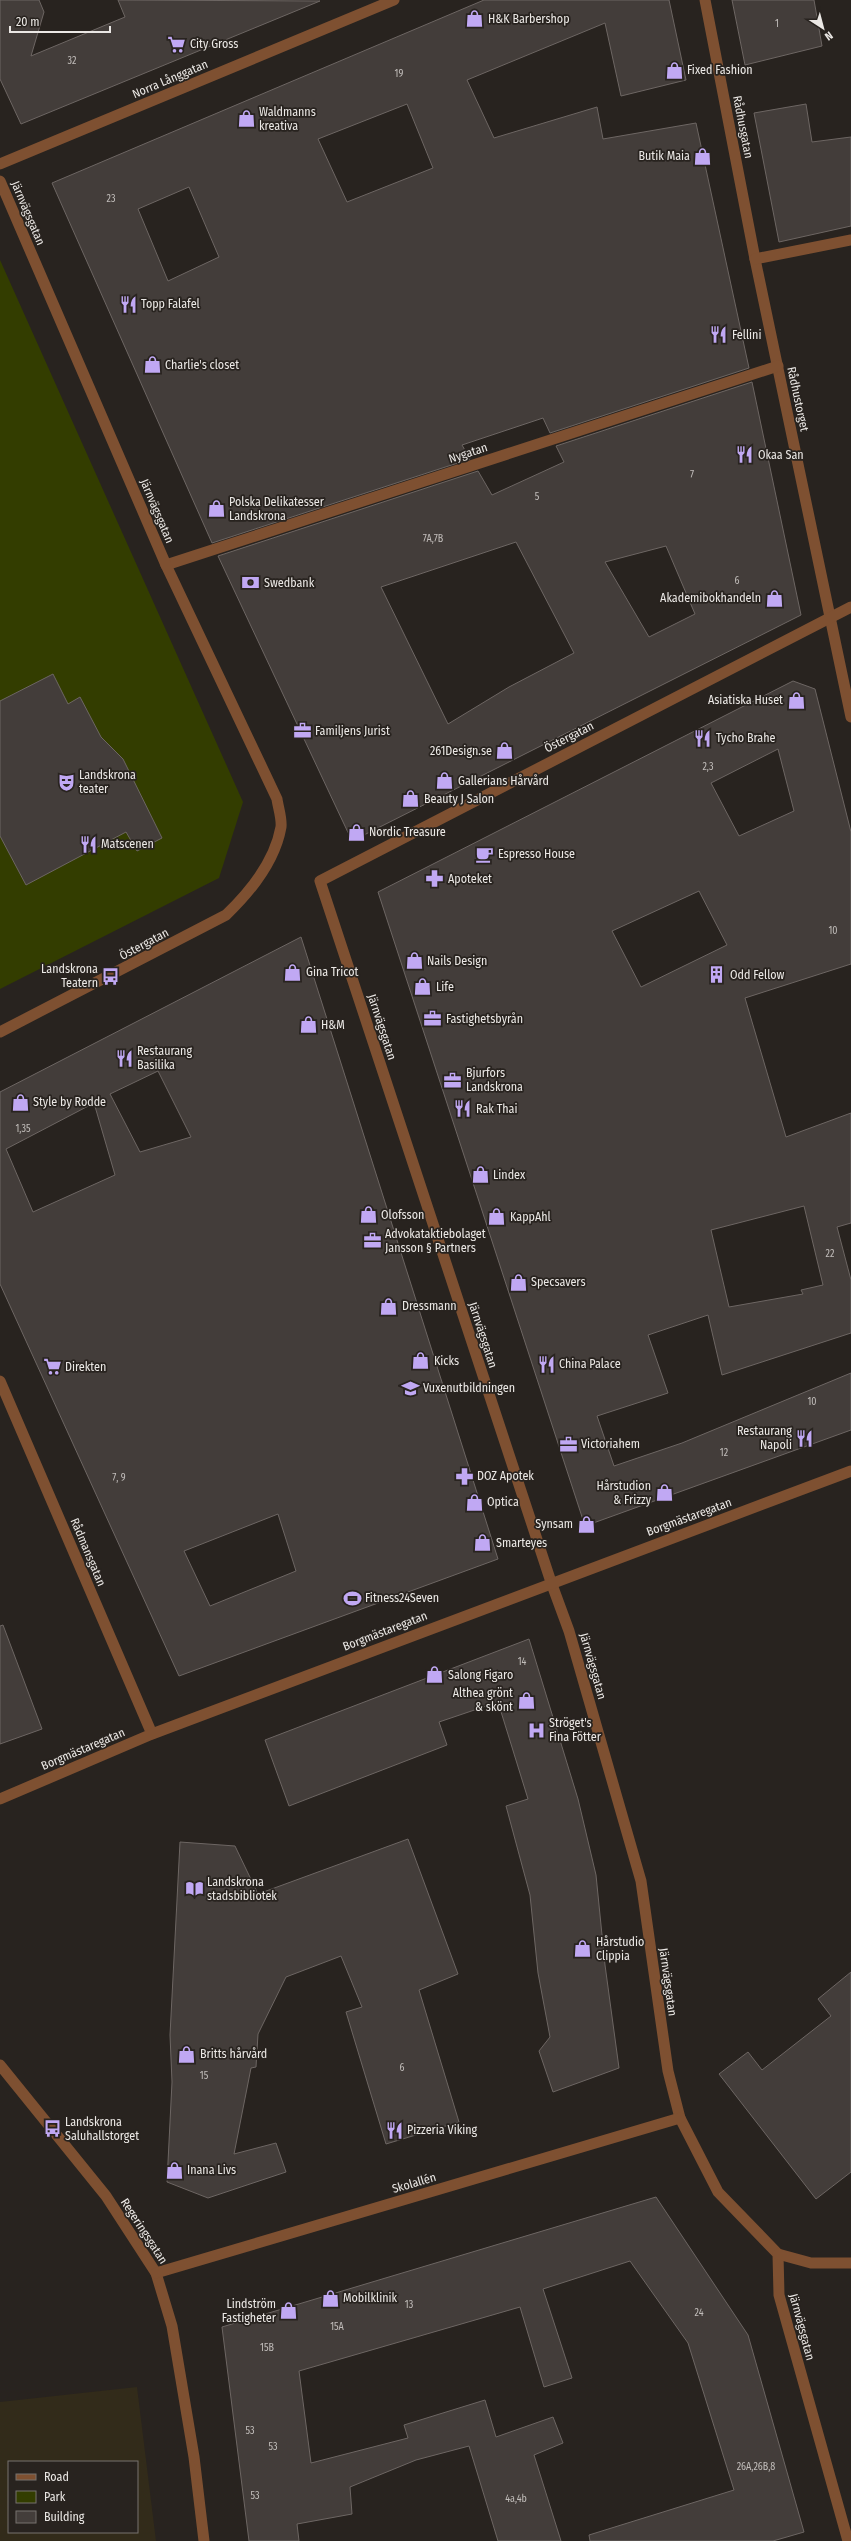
<svg xmlns="http://www.w3.org/2000/svg" width="851" height="2541" viewBox="0 0 851 2541" font-family="'Fira Sans Condensed',sans-serif">
<style>
.education{fill:#322b1a;fill-rule:evenodd}
.green{fill:#333d00}
.building{fill:#433d3a;stroke:#6d6663;fill-rule:evenodd}
.lines{fill:none;stroke-linecap:round;stroke-linejoin:round}
.pedestrian{stroke:#7e5031;stroke-width:11}
.minor{stroke:#7e5031;stroke-width:11}
.labels{text-anchor:middle;stroke-width:3.5;stroke-linejoin:round;paint-order:stroke}
.number-label{font-size:10px;fill:#c1bdba}
.poi-label{font-size:12px;fill:#ebe8e5;stroke:#28231f;text-anchor:start}
.street-label{font-size:12px;fill:#ebe8e5;stroke:#28231f}
</style>
<rect width="100%" height="100%" fill="#28231f"/>
<path class="education" d="M137,2387L156,2541H0V2402ZM9,2462H137V2532H9Z"/>
<path class="green" d="M0,260L243,802L219,878L0,989Z"/>
<g class="building">
<path d="M0,0H39L44,12L31,56L125,17L118,0L320,1L21,124L0,79Z"/>
<path d="M484,0H669L686,80L621,96L605,23L467,80L494,138L597,107L603,139L696,123L749,368L550,433L543,418L462,445L470,459L212,543L52,183ZM407,104L433,168L347,202L318,139ZM189,187L219,257L168,281L138,209Z"/>
<path d="M732,0H814L822,46L745,65Z"/>
<path d="M806,104L812,142L851,137V226L779,242L754,113Z"/>
<path d="M752,382L801,615L352,841L218,556L478,471L492,495L564,462L556,446ZM516,542L574,653L509,687L448,724L381,587ZM666,546L695,614L649,637L605,562Z"/>
<path d="M53,674L68,704L80,697L101,737L123,759L162,838L137,851L126,832L26,885L0,836V701Z"/>
<path d="M793,681L815,689L851,832V964L745,998L786,1137L851,1113V1223L837,1227L851,1280V1333L722,1375L708,1315L648,1335L668,1393L597,1416L614,1466L682,1443L851,1373V1430L585,1526L378,892ZM778,749L794,811L739,836L711,783ZM699,891L727,945L641,987L612,931ZM804,1206L823,1285L801,1290L803,1294L729,1307L711,1230Z"/>
<path d="M301,937L498,1559L179,1676L0,1284V1092ZM158,1071L191,1137L140,1152L110,1094ZM94,1103L115,1175L33,1212L6,1149ZM278,1514L296,1571L210,1606L184,1551Z"/>
<path d="M3,1625L42,1729L0,1744V1626Z"/>
<path d="M529,1639L578,1799L596,1875L605,1965L619,2068L553,2092L539,2051L550,2037L538,1973L530,1895L506,1806L528,1799L498,1702L439,1722L447,1745L289,1806L265,1740Z"/>
<path d="M408,1839L458,1974L419,1990L459,2122L386,2144L346,2012L362,2007L341,1956L286,1977L258,2034L256,2067L251,2068L234,2154L276,2143L286,2172L208,2198L167,2182L172,2082L170,2035L180,1842L235,1846L258,1894Z"/>
<path d="M851,1972V2172L816,2199L719,2074L748,2052L762,2070L831,2016L818,1999Z"/>
<path d="M656,2197L748,2335L804,2532L773,2541H590L589,2535L734,2490L688,2343L630,2261L543,2289L572,2378L544,2387L520,2307L299,2371L311,2463L408,2438L404,2425L485,2400L496,2437L553,2417L563,2443L534,2455L561,2541H498L469,2446L416,2460L350,2487L352,2514L297,2524L299,2541H249L222,2327Z"/>
</g>
<g class="lines">
<g class="pedestrian">
<path d="M705,0L755,259L851,717"/>
<path d="M755,259L851,240"/>
<path d="M166,565L778,366"/>
<path d="M551,1582L320,881L851,607"/>
</g>
<g class="minor">
<path d="M0,164L394,0"/>
<path d="M0,181L166,565L277,799C278,807 282,818 281,827C275,861 250,892 226,915L0,1032"/>
<path d="M0,1381L152,1734"/>
<path d="M551,1582L569,1631L641,1881L668,2071L680,2118L718,2192L778,2254L779,2295L848,2541"/>
<path d="M0,1799L152,1734L851,1471"/>
<path d="M0,2065L106,2196L156,2273L172,2326L194,2457L204,2541"/>
<path d="M778,2254L811,2263H851"/>
<path d="M156,2273L680,2118"/>
</g>
</g>
<defs>
<symbol id="shop-bare" viewBox="-9 -9 18 18"><path d="M-5-2.5h2.3a2.7 3.5 0 0 1 5.4 0H5L5.5 6h-11ZM-1.5-2.5h3a1.5 2.3 0 0 0-3 0Z" fill="#c0a8f3" stroke="#28231f" stroke-width="2.5" paint-order="stroke"/></symbol>
<symbol id="supermarket-bare" viewBox="-9 -9 18 18"><path d="M-6-5.5h2.5l.6 2H6L4.5 2H-2.5L-4.4-4H-6ZM-1.5 3.2a1.3 1.3 0 1 0 .1 0ZM3 3.2a1.3 1.3 0 1 0 .1 0Z" fill="#c0a8f3" stroke="#28231f" stroke-width="2.5" paint-order="stroke"/></symbol>
<symbol id="restaurant-bare" viewBox="-9 -9 18 18"><path d="M-5-6h1v4h1v-4h1v4h1v-4h1v5L-1.5 .5V6h-2V.5L-5-1ZM5-6V6H3V1.5H1.5Q1.5-4 5-6Z" fill="#c0a8f3" stroke="#28231f" stroke-width="2.5" paint-order="stroke"/></symbol>
<symbol id="bank-bare" viewBox="-9 -9 18 18"><path d="M-6-4H6V4H-6ZM0-2.3a2.3 2.3 0 1 0 0 4.6a2.3 2.3 0 1 0 0-4.6Z" fill="#c0a8f3" stroke="#28231f" stroke-width="2.5" paint-order="stroke"/></symbol>
<symbol id="office-bare" viewBox="-9 -9 18 18"><path d="M-6-3h4V-5.5h4V-3h4V5H-6ZM-1-4.5V-3h2v-1.5ZM-6 0V1H6V0Z" fill="#c0a8f3" stroke="#28231f" stroke-width="2.5" paint-order="stroke"/></symbol>
<symbol id="theatre-bare" viewBox="-9 -9 18 18"><path d="M-5-5.5Q0-4 5-5.5V0Q5 5 0 6Q-5 5-5 0ZM-3.3-2.5H-1v1.5H-3.3ZM1-2.5H3.3v1.5H1ZM-2.8 1Q0 5.5 2.8 1Z" fill="#c0a8f3" stroke="#28231f" stroke-width="2.5" paint-order="stroke"/></symbol>
<symbol id="cafe-bare" viewBox="-9 -9 18 18"><path d="M-5.5-4.5H6V0H3Q3 3.5 0 3.5H-2.5Q-5.5 3.5-5.5 0ZM3-3.2v2h1.7v-2ZM-6 4.5H4V6H-6Z" fill="#c0a8f3" stroke="#28231f" stroke-width="2.5" paint-order="stroke"/></symbol>
<symbol id="pharmacy-bare" viewBox="-9 -9 18 18"><path d="M-2-6h4v4h4v4h-4v4h-4v-4h-4v-4h4Z" fill="#c0a8f3" stroke="#28231f" stroke-width="2.5" paint-order="stroke"/></symbol>
<symbol id="building-bare" viewBox="-9 -9 18 18"><path d="M-4-6H4V6H1V3H-1V6H-4ZM-2.5-4.3h1.7v1.8h-1.7ZM.8-4.3h1.7v1.8H.8ZM-2.5-1h1.7V.8h-1.7ZM.8-1h1.7V.8H.8Z" fill="#c0a8f3" stroke="#28231f" stroke-width="2.5" paint-order="stroke"/></symbol>
<symbol id="bus-bare" viewBox="-9 -9 18 18"><path d="M-5-6H5V4H4V6H2V4H-2V6H-4V4H-5ZM-3.5-4V0h7V-4ZM-3.5 1.2v1.5H-2V1.2ZM2 1.2v1.5H3.5V1.2Z" fill="#c0a8f3" stroke="#28231f" stroke-width="2.5" paint-order="stroke"/></symbol>
<symbol id="school-bare" viewBox="-9 -9 18 18"><path d="M0-5L7-2L0 1L-7-2ZM-4 1L0 2.5L4 1V4Q0 6-4 4Z" fill="#c0a8f3" stroke="#28231f" stroke-width="2.5" paint-order="stroke"/></symbol>
<symbol id="stadium-bare" viewBox="-9 -9 18 18"><path d="M0-5a6.5 5 0 1 0 0 10a6.5 5 0 1 0 0-10ZM-3.5-1.8h7v3.6h-7Z" fill="#c0a8f3" stroke="#28231f" stroke-width="2.5" paint-order="stroke"/></symbol>
<symbol id="hospital-bare" viewBox="-9 -9 18 18"><path d="M-5-5h3v3.5h4V-5h3V5h-3V1.5h-4V5h-3Z" fill="#c0a8f3" stroke="#28231f" stroke-width="2.5" paint-order="stroke"/></symbol>
<symbol id="library-bare" viewBox="-9 -9 18 18"><path d="M-6-4Q-3-5.5-.7-3.5V5Q-3 3-6 4ZM6-4Q3-5.5 .7-3.5V5Q3 3 6 4Z" fill="#c0a8f3" stroke="#28231f" stroke-width="2.5" paint-order="stroke"/></symbol>
</defs>
<g fill-rule="evenodd">
<use href="#shop-bare" x="462" y="6" width="25" height="25"/>
<use href="#supermarket-bare" x="164" y="32" width="25" height="25"/>
<use href="#shop-bare" x="662" y="58" width="25" height="25"/>
<use href="#shop-bare" x="234" y="106" width="25" height="25"/>
<use href="#shop-bare" x="690" y="144" width="25" height="25"/>
<use href="#restaurant-bare" x="116" y="292" width="25" height="25"/>
<use href="#restaurant-bare" x="706" y="322" width="25" height="25"/>
<use href="#shop-bare" x="140" y="352" width="25" height="25"/>
<use href="#restaurant-bare" x="732" y="442" width="25" height="25"/>
<use href="#shop-bare" x="204" y="496" width="25" height="25"/>
<use href="#bank-bare" x="238" y="570" width="25" height="25"/>
<use href="#shop-bare" x="762" y="586" width="25" height="25"/>
<use href="#shop-bare" x="784" y="688" width="25" height="25"/>
<use href="#office-bare" x="290" y="718" width="25" height="25"/>
<use href="#restaurant-bare" x="690" y="726" width="25" height="25"/>
<use href="#shop-bare" x="492" y="738" width="25" height="25"/>
<use href="#shop-bare" x="432" y="768" width="25" height="25"/>
<use href="#theatre-bare" x="54" y="770" width="25" height="25"/>
<use href="#shop-bare" x="398" y="786" width="25" height="25"/>
<use href="#shop-bare" x="344" y="820" width="25" height="25"/>
<use href="#restaurant-bare" x="76" y="832" width="25" height="25"/>
<use href="#cafe-bare" x="472" y="842" width="25" height="25"/>
<use href="#pharmacy-bare" x="422" y="866" width="25" height="25"/>
<use href="#shop-bare" x="402" y="948" width="25" height="25"/>
<use href="#shop-bare" x="280" y="960" width="25" height="25"/>
<use href="#building-bare" x="704" y="962" width="25" height="25"/>
<use href="#bus-bare" x="98" y="964" width="25" height="25"/>
<use href="#shop-bare" x="410" y="974" width="25" height="25"/>
<use href="#office-bare" x="420" y="1006" width="25" height="25"/>
<use href="#shop-bare" x="296" y="1012" width="25" height="25"/>
<use href="#restaurant-bare" x="112" y="1046" width="25" height="25"/>
<use href="#office-bare" x="440" y="1068" width="25" height="25"/>
<use href="#shop-bare" x="8" y="1090" width="25" height="25"/>
<use href="#restaurant-bare" x="450" y="1096" width="25" height="25"/>
<use href="#shop-bare" x="468" y="1162" width="25" height="25"/>
<use href="#shop-bare" x="356" y="1202" width="25" height="25"/>
<use href="#shop-bare" x="484" y="1204" width="25" height="25"/>
<use href="#office-bare" x="360" y="1228" width="25" height="25"/>
<use href="#shop-bare" x="506" y="1270" width="25" height="25"/>
<use href="#shop-bare" x="376" y="1294" width="25" height="25"/>
<use href="#shop-bare" x="408" y="1348" width="25" height="25"/>
<use href="#restaurant-bare" x="534" y="1352" width="25" height="25"/>
<use href="#supermarket-bare" x="40" y="1354" width="25" height="25"/>
<use href="#school-bare" x="398" y="1376" width="25" height="25"/>
<use href="#restaurant-bare" x="792" y="1426" width="25" height="25"/>
<use href="#office-bare" x="556" y="1432" width="25" height="25"/>
<use href="#pharmacy-bare" x="452" y="1464" width="25" height="25"/>
<use href="#shop-bare" x="652" y="1480" width="25" height="25"/>
<use href="#shop-bare" x="462" y="1490" width="25" height="25"/>
<use href="#shop-bare" x="574" y="1512" width="25" height="25"/>
<use href="#shop-bare" x="470" y="1530" width="25" height="25"/>
<use href="#stadium-bare" x="340" y="1586" width="25" height="25"/>
<use href="#shop-bare" x="422" y="1662" width="25" height="25"/>
<use href="#shop-bare" x="514" y="1688" width="25" height="25"/>
<use href="#hospital-bare" x="524" y="1718" width="25" height="25"/>
<use href="#library-bare" x="182" y="1876" width="25" height="25"/>
<use href="#shop-bare" x="570" y="1936" width="25" height="25"/>
<use href="#shop-bare" x="174" y="2042" width="25" height="25"/>
<use href="#bus-bare" x="40" y="2116" width="25" height="25"/>
<use href="#restaurant-bare" x="382" y="2118" width="25" height="25"/>
<use href="#shop-bare" x="162" y="2158" width="25" height="25"/>
<use href="#shop-bare" x="318" y="2286" width="25" height="25"/>
<use href="#shop-bare" x="276" y="2298" width="25" height="25"/>
</g>
<g class="labels">
<g class="number-label">
<text x="777" y="27">1</text>
<text x="72" y="64">32</text>
<text x="399" y="77">19</text>
<text x="111" y="202">23</text>
<text x="692" y="478">7</text>
<text x="537" y="500">5</text>
<text x="433" y="542">7A,7B</text>
<text x="737" y="584">6</text>
<text x="708" y="770">2,3</text>
<text x="833" y="934">10</text>
<text x="23" y="1132">1,35</text>
<text x="830" y="1257">22</text>
<text x="812" y="1405">10</text>
<text x="724" y="1456">12</text>
<text x="119" y="1481">7, 9</text>
<text x="522" y="1665">14</text>
<text x="402" y="2071">6</text>
<text x="204" y="2079">15</text>
<text x="409" y="2308">13</text>
<text x="699" y="2316">24</text>
<text x="337" y="2330">15A</text>
<text x="267" y="2351">15B</text>
<text x="250" y="2434">53</text>
<text x="273" y="2450">53</text>
<text x="756" y="2470">26A,26B,8</text>
<text x="255" y="2499">53</text>
<text x="516" y="2502">4a,4b</text>
</g>
<g class="poi-label">
<text x="488" y="23">H&amp;K Barbershop</text>
<text x="190" y="48">City Gross</text>
<text x="687" y="74">Fixed Fashion</text>
<text x="259" y="116">Waldmanns<tspan x="259" dy="14">kreativa</tspan></text>
<text x="690" y="160" text-anchor="end">Butik Maia</text>
<text x="141" y="308">Topp Falafel</text>
<text x="732" y="339">Fellini</text>
<text x="165" y="369">Charlie's closet</text>
<text x="758" y="459">Okaa San</text>
<text x="229" y="506">Polska Delikatesser<tspan x="229" dy="14">Landskrona</tspan></text>
<text x="264" y="587">Swedbank</text>
<text x="761" y="602" text-anchor="end">Akademibokhandeln</text>
<text x="783" y="704" text-anchor="end">Asiatiska Huset</text>
<text x="315" y="735">Familjens Jurist</text>
<text x="716" y="742">Tycho Brahe</text>
<text x="492" y="755" text-anchor="end">261Design.se</text>
<text x="79" y="779">Landskrona<tspan x="79" dy="14">teater</tspan></text>
<text x="458" y="785">Gallerians Hårvård</text>
<text x="424" y="803">Beauty J Salon</text>
<text x="369" y="836">Nordic Treasure</text>
<text x="101" y="848">Matscenen</text>
<text x="498" y="858">Espresso House</text>
<text x="448" y="883">Apoteket</text>
<text x="427" y="965">Nails Design</text>
<text x="98" y="973" text-anchor="end">Landskrona<tspan x="98" dy="14">Teatern</tspan></text>
<text x="306" y="976">Gina Tricot</text>
<text x="730" y="979">Odd Fellow</text>
<text x="436" y="991">Life</text>
<text x="446" y="1023">Fastighetsbyrån</text>
<text x="321" y="1029">H&amp;M</text>
<text x="137" y="1055">Restaurang<tspan x="137" dy="14">Basilika</tspan></text>
<text x="466" y="1077">Bjurfors<tspan x="466" dy="14">Landskrona</tspan></text>
<text x="33" y="1106">Style by Rodde</text>
<text x="476" y="1113">Rak Thai</text>
<text x="493" y="1179">Lindex</text>
<text x="381" y="1219">Olofsson</text>
<text x="510" y="1221">KappAhl</text>
<text x="385" y="1238">Advokataktiebolaget<tspan x="385" dy="14">Jansson § Partners</tspan></text>
<text x="531" y="1286">Specsavers</text>
<text x="402" y="1310">Dressmann</text>
<text x="434" y="1365">Kicks</text>
<text x="559" y="1368">China Palace</text>
<text x="65" y="1371">Direkten</text>
<text x="423" y="1392">Vuxenutbildningen</text>
<text x="792" y="1435" text-anchor="end">Restaurang<tspan x="792" dy="14">Napoli</tspan></text>
<text x="581" y="1448">Victoriahem</text>
<text x="477" y="1480">DOZ Apotek</text>
<text x="651" y="1490" text-anchor="end">Hårstudion<tspan x="651" dy="14">&amp; Frizzy</tspan></text>
<text x="487" y="1506">Optica</text>
<text x="573" y="1528" text-anchor="end">Synsam</text>
<text x="496" y="1547">Smarteyes</text>
<text x="365" y="1602">Fitness24Seven</text>
<text x="448" y="1679">Salong Figaro</text>
<text x="513" y="1697" text-anchor="end">Althea grönt<tspan x="513" dy="14">&amp; skönt</tspan></text>
<text x="549" y="1727">Ströget's<tspan x="549" dy="14">Fina Fötter</tspan></text>
<text x="207" y="1886">Landskrona<tspan x="207" dy="14">stadsbibliotek</tspan></text>
<text x="596" y="1946">Hårstudio<tspan x="596" dy="14">Clippia</tspan></text>
<text x="200" y="2058">Britts hårvård</text>
<text x="65" y="2126">Landskrona<tspan x="65" dy="14">Saluhallstorget</tspan></text>
<text x="407" y="2134">Pizzeria Viking</text>
<text x="187" y="2174">Inana Livs</text>
<text x="343" y="2302">Mobilklinik</text>
<text x="276" y="2308" text-anchor="end">Lindström<tspan x="276" dy="14">Fastigheter</tspan></text>
</g>
<g class="street-label">
<text transform="translate(170 79) rotate(-23)" y="4">Norra Långgatan</text>
<text transform="translate(743 127) rotate(79)" y="4">Rådhusgatan</text>
<text transform="translate(28 213) rotate(67)" y="4">Järnvägsgatan</text>
<text transform="translate(798 399) rotate(78)" y="4">Rådhustorget</text>
<text transform="translate(468 453) rotate(-18)" y="4">Nygatan</text>
<text transform="translate(157 511) rotate(67)" y="4">Järnvägsgatan</text>
<text transform="translate(569 737) rotate(-27)" y="4">Östergatan</text>
<text transform="translate(144 944) rotate(-28)" y="4">Östergatan</text>
<text transform="translate(382 1027) rotate(72)" y="4">Järnvägsgatan</text>
<text transform="translate(483 1335) rotate(72)" y="4">Järnvägsgatan</text>
<text transform="translate(689 1517) rotate(-20)" y="4">Borgmästaregatan</text>
<text transform="translate(88 1552) rotate(67)" y="4">Rådmansgatan</text>
<text transform="translate(385 1631) rotate(-21)" y="4">Borgmästaregatan</text>
<text transform="translate(593 1666) rotate(74)" y="4">Järnvägsgatan</text>
<text transform="translate(83 1749) rotate(-23)" y="4">Borgmästaregatan</text>
<text transform="translate(668 1982) rotate(82)" y="4">Järnvägsgatan</text>
<text transform="translate(414 2183) rotate(-16)" y="4">Skolallén</text>
<text transform="translate(144 2231) rotate(57)" y="4">Regeringsgatan</text>
<text transform="translate(802 2327) rotate(75)" y="4">Järnvägsgatan</text>
</g>
</g>
<rect x="8" y="2461" width="130" height="72" fill="#28231f" stroke="#76726e"/>
<rect x="16" y="2474" width="20" height="6" fill="#7e5031" stroke="#76726e"/>
<text x="44" y="2481" font-size="12" fill="#ebe8e5">Road</text>
<rect x="16" y="2491" width="20" height="12" fill="#333d00" stroke="#76726e"/>
<text x="44" y="2501" font-size="12" fill="#ebe8e5">Park</text>
<rect x="16" y="2511" width="20" height="12" fill="#433d3a" stroke="#76726e"/>
<text x="44" y="2521" font-size="12" fill="#ebe8e5">Building</text>
<g transform="translate(823 28) rotate(144)" stroke="#28231f" stroke-width="3" paint-order="stroke">
<path d="M0-3L7 15L0 10L-7 15Z" fill="#ebe8e5"/>
<text y="-6" font-size="11" font-weight="bold" text-anchor="middle" fill="#ebe8e5">N</text>
</g>
<path d="M10 26v6h100v-6" fill="none" stroke="#ebe8e5" stroke-width="2"/>
<text x="16" y="26" font-size="12" fill="#ebe8e5" stroke="#28231f" stroke-width="3" paint-order="stroke">20 m</text>
</svg>
